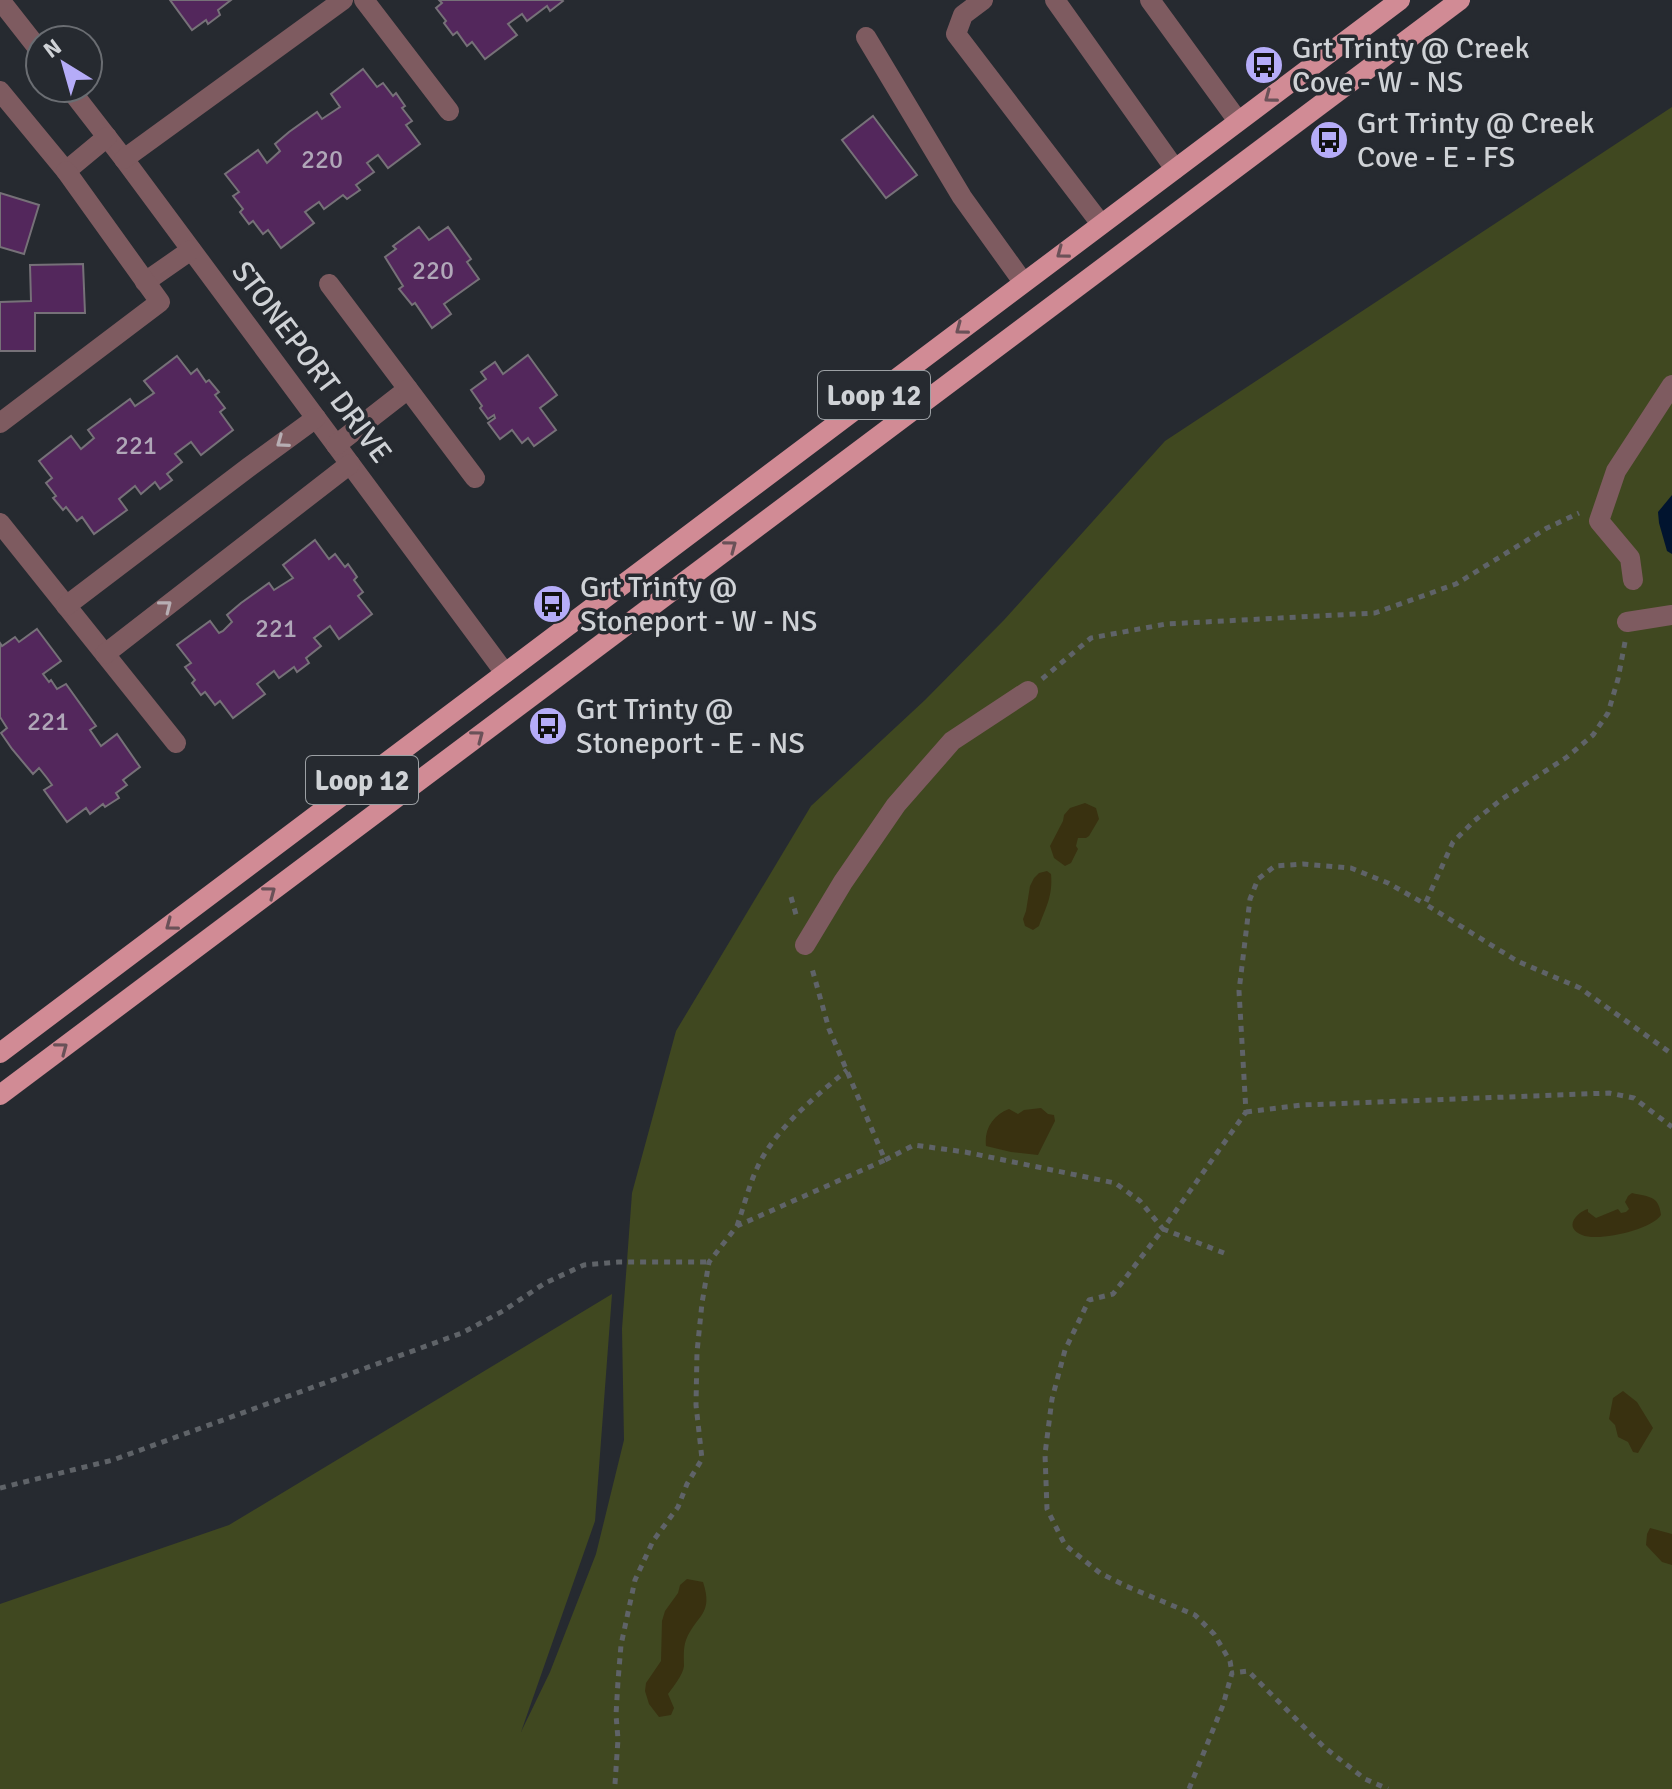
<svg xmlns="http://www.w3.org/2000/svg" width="1672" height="1789" viewBox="0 0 1672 1789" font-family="Signika,sans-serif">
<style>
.green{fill:#404820}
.sand{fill:#393110}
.water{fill:#01142f}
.building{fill:#53275c;stroke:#767178;stroke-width:2}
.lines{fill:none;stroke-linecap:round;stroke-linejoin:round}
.path{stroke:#5f6368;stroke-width:5;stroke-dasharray:6 6;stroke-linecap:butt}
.minor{stroke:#7e5b60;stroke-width:20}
.major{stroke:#d18b95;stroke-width:20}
.oneway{stroke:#6a5158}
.oneway2{stroke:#b7aeb3}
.labels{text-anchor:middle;stroke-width:7;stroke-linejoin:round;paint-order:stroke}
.number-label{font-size:26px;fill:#b0a7b8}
.shield{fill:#262a30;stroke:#9ca0a4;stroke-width:2}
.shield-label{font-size:28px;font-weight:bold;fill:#cfd2d6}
.poi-label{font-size:30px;fill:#cfd2d6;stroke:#262a30;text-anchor:start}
.street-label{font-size:30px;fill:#cfd2d6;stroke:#262a30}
</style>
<rect width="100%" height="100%" fill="#262a30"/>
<path class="green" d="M1672,107V1789H0V1604L229,1525L612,1294L595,1521L521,1732L550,1672L596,1554L624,1440L622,1329L632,1193L676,1031L811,806L925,700L1004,620L1165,441Z"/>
<g class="sand">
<path d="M1085,803L1096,808L1099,819L1089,836L1086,838H1078L1076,846L1078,849L1071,863L1065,866L1054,858L1050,846L1063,821L1064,815L1070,808Z"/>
<path d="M1047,871L1051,874C1053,896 1046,907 1039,926L1033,930L1025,926L1023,919L1026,911L1030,886L1034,878L1039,873Z"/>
<path d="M1041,1108L1048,1114L1054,1115L1055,1121L1038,1155L1011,1152L986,1146C984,1129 993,1115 1009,1109L1018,1114L1024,1110Z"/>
<path d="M1632,1193C1648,1197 1659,1195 1661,1215C1651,1230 1598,1242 1582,1235C1564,1228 1575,1213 1588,1209V1212L1596,1218L1618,1209L1621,1213L1626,1212L1629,1209L1625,1202L1628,1196Z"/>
<path d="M1623,1391L1637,1402L1653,1428L1638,1453L1633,1452L1628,1442L1618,1437L1615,1425L1609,1419L1613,1398Z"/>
<path d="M1650,1528L1672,1534V1565L1662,1562L1646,1545L1647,1534Z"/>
<path d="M687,1579L703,1582C714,1615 696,1615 686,1640C683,1649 684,1657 684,1666C683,1675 673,1687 668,1694L674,1708L671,1715L659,1717L649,1704L645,1691L646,1683L661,1661L662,1621L665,1611L678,1593L680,1585Z"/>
</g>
<path class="water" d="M1672,495V554L1667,551L1659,523L1658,512Z"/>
<g class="building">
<path d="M170,0H231L218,10L220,15L208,24L206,20L192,30Z"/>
<path d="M439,0H562L563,1L550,11L547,6L527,21L522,14L508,24L517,35L485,59L472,42L467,46L457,32L453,35L444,23L446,21L436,8L442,3Z"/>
<path d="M363,69L377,87L383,83L393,96L396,93L405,106L402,108L412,121L406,125L420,144L388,168L378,155L367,163L374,172L356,185L360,190L347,199L343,195L324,209L319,202L305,212L314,223L281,248L268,230L263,234L253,221L249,224L240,212L243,209L233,196L239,192L225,174L258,150L267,163L280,151L275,144L289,132L317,112L322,119L340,107L331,94Z"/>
<path d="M873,116L917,175L886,198L842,140Z"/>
<path d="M0,193L39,205L24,254L0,247Z"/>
<path d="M419,227L429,240L448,227L471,259L467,262L479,279L444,304L451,314L432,328L415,303L412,305L399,289L403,286L385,257L396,249L393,246Z"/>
<path d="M83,264L85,313H35V351H0V302L31,301L30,265Z"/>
<path d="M528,355L557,395L540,408L556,430L534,446L528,438L522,443L512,430L500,439L488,423L495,418L494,415L488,419L480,408L482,406L471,390L486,379L481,372L495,362L503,374Z"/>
<path d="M177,356L191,374L197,369L206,382L209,380L219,392L215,395L225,408L220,412L233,430L201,455L191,442L175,454L182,462L167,474L172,480L160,489L155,482L141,494L135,486L119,499L127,510L94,534L82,517L77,521L66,507L63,510L53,498L56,496L46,483L52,478L39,461L71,436L81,449L94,438L88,430L130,399L135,406L154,393L144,381Z"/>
<path d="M315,540L329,559L335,554L345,567L348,564L357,577L354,580L363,592L358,596L372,614L339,639L330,626L314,638L321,646L306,658L309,663L297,672L294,667L279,678L274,671L257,684L265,694L233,718L220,701L215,705L205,692L201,695L192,683L195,680L185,667L191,663L177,645L210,621L219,633L223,631L232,622L227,615L241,603L269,583L274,590L293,578L283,565Z"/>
<path d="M37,629L61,661L43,674L49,682L51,680L57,689L66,684L96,726L90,730L101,746L117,734L140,767L123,780L127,785L116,793L119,798L105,807L103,804L90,814L86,808L67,822L44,790L52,785L47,778L39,768L33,774L12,749L1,733L7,728L0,717V643L2,646L15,637L19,642Z"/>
</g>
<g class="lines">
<g class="path">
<path d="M1625,642L1618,679L1608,713L1593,735L1567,757L1502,799L1474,821L1453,842L1425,904L1517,961L1580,988L1672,1054"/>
<path d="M1042,679L1091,638L1166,624L1375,613L1456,584L1547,528L1579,513"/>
<path d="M791,897L797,918"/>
<path d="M1246,1112L1302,1105L1609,1093L1634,1098L1672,1127"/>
<path d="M885,1160L914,1145L965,1152L1115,1183L1140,1201L1163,1229L1246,1112L1239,991L1250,899L1258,879L1275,866L1303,864L1351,868L1388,883L1425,904"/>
<path d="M737,1226C744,1206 749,1185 758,1166C777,1127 814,1098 847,1070"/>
<path d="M1224,1253L1163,1229L1113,1294L1089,1300L1065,1350L1052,1399L1045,1454L1047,1509L1065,1545L1100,1573L1126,1586L1195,1615L1214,1634L1230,1661L1232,1673"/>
<path d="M0,1488L113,1460L462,1333L503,1311L545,1283L584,1265L618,1262H709"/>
<path d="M615,1784L618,1739L616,1715L618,1681L621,1645L635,1580L653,1541L678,1507L687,1484L702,1459L696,1405L697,1352L702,1303L709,1262L737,1226L885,1160L829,1029L811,965"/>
<path d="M1189,1789L1223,1705L1232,1673L1248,1671L1324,1747L1365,1779L1388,1789"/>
</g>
<g class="minor">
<path d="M0,0L40,51"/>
<path d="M364,0L449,111"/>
<path d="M983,0L963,15L956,34L1101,224"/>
<path d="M1055,0L1175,169"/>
<path d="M1150,0L1238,121"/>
<path d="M866,37L962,197L1023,282"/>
<path d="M69,88L124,159L505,673"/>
<path d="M0,91L66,171L107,137"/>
<path d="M124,159L343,0"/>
<path d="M145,282L191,250"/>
<path d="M329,284L408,389L336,445"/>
<path d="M408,389L475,478"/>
<path d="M0,423L160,302L66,171"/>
<path d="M0,523L176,743"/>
<path d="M1633,580L1630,558L1599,521L1616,471L1672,385"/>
<path d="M66,606L249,467L316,418"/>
<path d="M1627,622L1672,615"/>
<path d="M105,654L350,464"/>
<path d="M805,945L843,882L896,805L952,741L1028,691"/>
</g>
<g class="major">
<path d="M0,1053L1400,0"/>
<path d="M0,1095L1460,0"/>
</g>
</g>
<defs><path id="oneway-chevron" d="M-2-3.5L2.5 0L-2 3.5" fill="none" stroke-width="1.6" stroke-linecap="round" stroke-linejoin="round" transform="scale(2)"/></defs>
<g class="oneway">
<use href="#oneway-chevron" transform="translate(1270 97) rotate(143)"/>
<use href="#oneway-chevron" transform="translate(1062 253) rotate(143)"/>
<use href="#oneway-chevron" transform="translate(961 329) rotate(143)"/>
<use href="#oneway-chevron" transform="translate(731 546) rotate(-37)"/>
<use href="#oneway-chevron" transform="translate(478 736) rotate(-37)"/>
<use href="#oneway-chevron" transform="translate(270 892) rotate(-37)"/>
<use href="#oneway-chevron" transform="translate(171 925) rotate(143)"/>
<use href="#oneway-chevron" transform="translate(62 1048) rotate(-37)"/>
</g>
<g class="oneway2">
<use href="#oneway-chevron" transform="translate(282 442) rotate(144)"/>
<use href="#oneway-chevron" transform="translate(166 606) rotate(-38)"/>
</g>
<defs>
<symbol id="bus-disc" viewBox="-11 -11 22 22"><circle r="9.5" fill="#b5acf8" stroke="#262a30"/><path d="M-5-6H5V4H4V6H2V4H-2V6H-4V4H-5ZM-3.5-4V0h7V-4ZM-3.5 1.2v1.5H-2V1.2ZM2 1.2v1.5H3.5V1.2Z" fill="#111"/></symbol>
</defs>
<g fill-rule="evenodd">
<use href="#bus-disc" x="1242" y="43" width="44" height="44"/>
<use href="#bus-disc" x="1307" y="118" width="44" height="44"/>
<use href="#bus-disc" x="530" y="582" width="44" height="44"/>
<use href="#bus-disc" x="526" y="704" width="44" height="44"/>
</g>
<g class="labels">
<g class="number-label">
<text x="322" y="168">220</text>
<text x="433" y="279">220</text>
<text x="136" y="454">221</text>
<text x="276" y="637">221</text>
<text x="48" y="730">221</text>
</g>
<g class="shield">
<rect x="818" y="371" width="112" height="48" rx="6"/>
<rect x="306" y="756" width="112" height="48" rx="6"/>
</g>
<g class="shield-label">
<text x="874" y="405">Loop 12</text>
<text x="362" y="790">Loop 12</text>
</g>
<g class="poi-label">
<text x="1292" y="58">Grt Trinty @ Creek<tspan x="1292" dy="34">Cove - W - NS</tspan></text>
<text x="1357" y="133">Grt Trinty @ Creek<tspan x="1357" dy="34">Cove - E - FS</tspan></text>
<text x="580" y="597">Grt Trinty @<tspan x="580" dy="34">Stoneport - W - NS</tspan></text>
<text x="576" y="719">Grt Trinty @<tspan x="576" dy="34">Stoneport - E - NS</tspan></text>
</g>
<g class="street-label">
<text transform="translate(312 362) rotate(53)" y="10">STONEPORT DRIVE</text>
</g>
</g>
<g transform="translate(64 64) rotate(323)"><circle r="38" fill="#262a30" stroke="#6a6d72" stroke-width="2"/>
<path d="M0-6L14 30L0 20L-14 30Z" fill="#b5acf8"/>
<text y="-12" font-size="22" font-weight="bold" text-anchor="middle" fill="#cfd2d6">N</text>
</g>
</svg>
